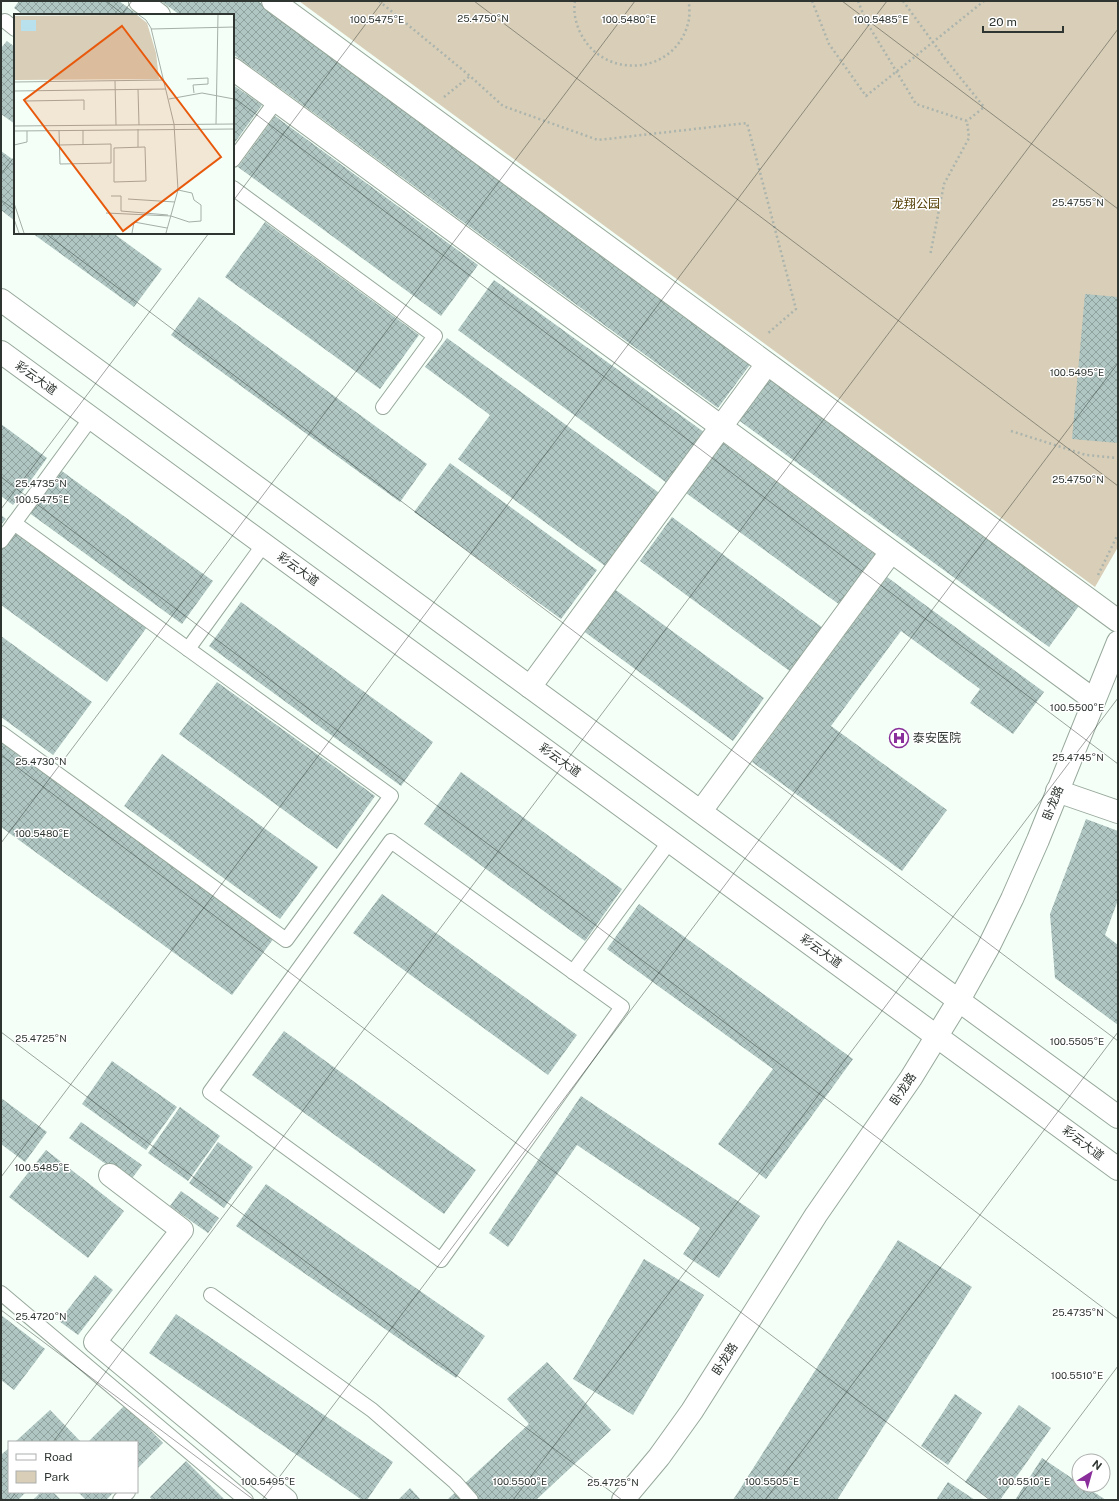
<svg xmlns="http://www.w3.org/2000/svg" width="1119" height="1501" viewBox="0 0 1119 1501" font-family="'Public Sans','Noto Sans SC',sans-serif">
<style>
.park{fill:#d9ceb7}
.building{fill:url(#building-cross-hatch)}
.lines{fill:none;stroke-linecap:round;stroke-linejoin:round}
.service-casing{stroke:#97a89b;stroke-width:16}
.minor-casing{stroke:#97a89b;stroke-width:24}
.tertiary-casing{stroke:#97a89b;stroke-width:24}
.secondary-casing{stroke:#97a89b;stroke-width:24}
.path{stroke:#abb4ad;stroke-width:2.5;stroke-dasharray:2 3;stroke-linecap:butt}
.service{stroke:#fff;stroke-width:14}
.minor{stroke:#fff;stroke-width:22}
.tertiary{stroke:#fff;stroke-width:22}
.secondary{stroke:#fff;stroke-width:22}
.ticks{fill:none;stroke:#2f3631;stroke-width:1;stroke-opacity:0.45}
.labels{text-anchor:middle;stroke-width:3;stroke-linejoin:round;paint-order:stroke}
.park-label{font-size:12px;fill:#513b00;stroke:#fff}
.street-label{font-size:12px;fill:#2f3631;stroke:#fff}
.poi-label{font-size:12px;fill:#2f3631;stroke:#fff;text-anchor:start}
.inset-road{fill:none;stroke:#a5afa8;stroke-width:1}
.view{fill:#e8590c;fill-opacity:0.15;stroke:#e8590c;stroke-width:2}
.inset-edge{fill:none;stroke:#2f3631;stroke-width:2}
.ticks-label{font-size:10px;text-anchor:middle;fill:#2f3631;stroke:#fff;stroke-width:3;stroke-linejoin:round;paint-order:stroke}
</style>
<defs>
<pattern id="building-cross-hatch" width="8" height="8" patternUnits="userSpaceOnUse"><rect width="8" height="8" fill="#afc6c2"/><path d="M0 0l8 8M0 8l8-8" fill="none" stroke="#8fa29e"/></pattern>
</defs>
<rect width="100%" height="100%" fill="#f4fff7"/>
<path class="park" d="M299,1H1118V547L1095,587Z"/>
<g class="building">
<path d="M19,1H119L138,15H23L14,8Z"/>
<path d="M161,1H258L752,362L718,408L233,54V15H180Z"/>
<path d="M7,41L15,47V124L1,114V48Z"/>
<path d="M233,85L262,105L233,145Z"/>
<path d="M275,116L478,265L441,316L238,167Z"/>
<path d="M1,151L15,161V221L1,210Z"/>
<path d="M265,222L419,335L380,389L225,277Z"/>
<path d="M32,233H113L162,269L134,307Z"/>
<path d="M494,280L708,435L671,486L458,330Z"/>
<path d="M1085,294L1118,297V443L1072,439Z"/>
<path d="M199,297L427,464L400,502L171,335Z"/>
<path d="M447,338L662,495L608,568L458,459L490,415L425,367Z"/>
<path d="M769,374L1081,603L1049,647L737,419Z"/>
<path d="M1,424L47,458L13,505L1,496Z"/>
<path d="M722,442L876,555L840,605L686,493Z"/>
<path d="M450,463L597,570L561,619L414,512Z"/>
<path d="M59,469L213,581L182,624L28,512Z"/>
<path d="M1,515L6,519L1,525Z"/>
<path d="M672,517L823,628L791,672L640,561Z"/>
<path d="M14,531L147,627L107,682L1,605V549Z"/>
<path d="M887,577L1044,692L1013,734L970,703L980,689L901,631L831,726L947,810L902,871L752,762Z"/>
<path d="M613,588L764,698L733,741L582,630Z"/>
<path d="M241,602L433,742L401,786L209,646Z"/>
<path d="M1,636L92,702L53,755L1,717Z"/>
<path d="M217,682L375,796L337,849L179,734Z"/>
<path d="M1,740L274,938L232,995L1,827Z"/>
<path d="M162,754L318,867L280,919L124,806Z"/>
<path d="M461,772L622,889L585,941L424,824Z"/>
<path d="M1086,819L1118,831V900L1105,935L1118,945V1025L1055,978L1050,914Z"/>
<path d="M382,894L577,1035L548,1075L353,933Z"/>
<path d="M639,904L853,1059L766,1179L718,1144L773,1069L607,949Z"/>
<path d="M284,1031L476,1170L444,1214L252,1075Z"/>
<path d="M112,1061L177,1107L146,1150L82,1104Z"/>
<path d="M581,1096L760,1216L719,1278L683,1254L700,1228L577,1145L508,1247L489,1233Z"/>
<path d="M1,1098L47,1132L25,1162L1,1144Z"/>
<path d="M180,1107L220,1136L188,1181L148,1153Z"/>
<path d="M81,1122L142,1165L130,1181L69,1138Z"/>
<path d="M218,1142L253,1167L224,1208L189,1183Z"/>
<path d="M46,1150L124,1211L88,1258L9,1197Z"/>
<path d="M266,1184L485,1336L456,1378L236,1226Z"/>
<path d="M181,1191L219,1218L208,1233L170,1206Z"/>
<path d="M898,1240L972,1287L837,1500H733Z"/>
<path d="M644,1259L704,1295L633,1415L573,1379Z"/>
<path d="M95,1275L113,1290L78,1335L59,1321Z"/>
<path d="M176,1314L393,1462L367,1500H362L149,1353Z"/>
<path d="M1,1315L45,1349L14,1390L1,1380Z"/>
<path d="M547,1362L611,1430L536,1500H447L529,1424L507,1399Z"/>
<path d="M955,1394L982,1413L948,1465L921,1446Z"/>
<path d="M125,1405L163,1443L137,1469V1442H88Z"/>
<path d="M1019,1405L1051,1428L1000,1500H991L965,1482Z"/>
<path d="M50,1410L81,1442H15Z"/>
<path d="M9,1448V1492H26L18,1500H1V1455Z"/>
<path d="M1042,1458L1079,1483V1485H1083L1106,1500H1015Z"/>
<path d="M186,1461L225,1500H152L150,1497Z"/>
<path d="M948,1482L975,1500H936Z"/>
<path d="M410,1488L421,1500H398Z"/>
<path d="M41,1492H53L61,1500H33Z"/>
<path d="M78,1492H114L106,1500H86Z"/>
</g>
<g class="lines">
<defs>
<g id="service">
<path d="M5,21L15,29"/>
<path d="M233,160L276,101"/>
<path d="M233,188L435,336L383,407"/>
<path d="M1,541L91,418"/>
<path d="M188,649L264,544"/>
<path d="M1,733L286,940L391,796L14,523"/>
<path d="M391,841L622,1007L441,1260L210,1092Z"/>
<path d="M573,972L670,841"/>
<path d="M1,1293L246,1500"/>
<path d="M211,1295L372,1410L455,1482L471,1500"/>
<path d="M120,1500L128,1492"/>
</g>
<g id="minor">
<path d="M140,1L159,15"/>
<path d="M273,1L1118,621"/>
<path d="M233,69L1094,700"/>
<path d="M530,687L767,364"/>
<path d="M1057,791L1118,812"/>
<path d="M701,811L891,552"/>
<path d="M110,1175L182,1230L95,1342L286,1500"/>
</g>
<path id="tertiary" d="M623,1500L659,1457L692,1411L816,1215L911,1078L959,1000L988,948L1012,899L1038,840L1118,642"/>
<g id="secondary">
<path d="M1,300L1118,1117"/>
<path d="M1,352L1118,1169"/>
</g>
</defs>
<use href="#service" class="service-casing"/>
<use href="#minor" class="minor-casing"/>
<use href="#tertiary" class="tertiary-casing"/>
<use href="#secondary" class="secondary-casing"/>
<g class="path">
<path d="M379,1L470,76L503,106L598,140L747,123L796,309L767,334"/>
<path d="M575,1C573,13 576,25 582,36C608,82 679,73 689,19C690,14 689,7 689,1"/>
<path d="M812,1L829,44L866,96L984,1"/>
<path d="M858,1L866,21L916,104L967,121L969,138L944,184L930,256"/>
<path d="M903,1L946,60L984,107L967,121"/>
<path d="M444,97L470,76"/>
<path d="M1011,431L1086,455L1118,458"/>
<path d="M1098,575L1118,534"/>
</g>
<use href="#service" class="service"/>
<use href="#minor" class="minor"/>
<use href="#tertiary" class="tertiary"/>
<use href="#secondary" class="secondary"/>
</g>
<path class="ticks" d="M106,1L124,15M474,1L1118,486M842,1L1118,209M121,15L132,1M233,97L1118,764M1,174L15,156M1,200L15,210M233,201L383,1M45,233L1118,1041M1,477L1118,1319M1,509L209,233M1,755L990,1500M1,843L635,1M1,1032L622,1500M1,1177L887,1M1,1310L254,1500M53,1442L1118,29M10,1500L16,1492M262,1500L1118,363M513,1500L1118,698M765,1500L1118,1032M1017,1500L1118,1366"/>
<defs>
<symbol id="hospital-ring" viewBox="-11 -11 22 22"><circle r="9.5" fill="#fff" stroke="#892e9a" stroke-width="1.5"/><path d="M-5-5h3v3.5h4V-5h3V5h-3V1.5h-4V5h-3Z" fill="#892e9a"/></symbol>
</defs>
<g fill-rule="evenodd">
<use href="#hospital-ring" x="888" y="727" width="22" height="22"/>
</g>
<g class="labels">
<g class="park-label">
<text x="916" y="208">龙翔公园</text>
</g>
<g class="street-label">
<text transform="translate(36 378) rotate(36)" y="4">彩云大道</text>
<text transform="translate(298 569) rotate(36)" y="4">彩云大道</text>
<text transform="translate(560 760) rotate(36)" y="4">彩云大道</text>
<text transform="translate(1053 803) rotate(-68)" y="4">卧龙路</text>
<text transform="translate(821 951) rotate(36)" y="4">彩云大道</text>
<text transform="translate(903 1089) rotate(-56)" y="4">卧龙路</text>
<text transform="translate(1083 1143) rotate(37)" y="4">彩云大道</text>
<text transform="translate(725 1359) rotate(-57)" y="4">卧龙路</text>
</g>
<g class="poi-label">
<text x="913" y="742">泰安医院</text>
</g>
</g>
<g transform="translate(14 14)">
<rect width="220" height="220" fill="#f4fff7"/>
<path d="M123,1L133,9L142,39L145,65L0,66V2Z" fill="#d9ceb7"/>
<path d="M7,6H22V17H7Z" fill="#b8e0ed"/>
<path class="inset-road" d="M125,1L132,6L137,14L160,110L164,176L152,219M137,15L220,13M173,65L194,64V70L179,71L180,79M101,67L102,111M0,68L150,66M124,75L125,111M0,77L152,75M155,85L188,79L220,85M11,87L70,86V96M202,110L204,1M0,112L220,110M124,115V133M45,116L46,150L97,149V130L45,131M69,116V130M0,117L220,115M0,131L13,128V117M131,133L132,167L100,168V134ZM97,182H107V197L154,201M114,185L161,188M0,189L10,219M92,199L157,202L175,208L187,207V191L180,186L178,179L164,176M0,205L5,219M118,219L120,208L153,214"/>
<path class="view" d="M108,12L207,143L109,217L10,86Z"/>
<rect width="220" height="220" class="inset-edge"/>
</g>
<g class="ticks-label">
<text x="483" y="22">25.4750°N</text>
<text x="377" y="23">100.5475°E</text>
<text x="629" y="23">100.5480°E</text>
<text x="881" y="23">100.5485°E</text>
<text x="1078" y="206">25.4755°N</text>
<text x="1077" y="376">100.5495°E</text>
<text x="1078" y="483">25.4750°N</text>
<text x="41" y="487">25.4735°N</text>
<text x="42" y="503">100.5475°E</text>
<text x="1077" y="711">100.5500°E</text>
<text x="1078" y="761">25.4745°N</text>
<text x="41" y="765">25.4730°N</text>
<text x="42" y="837">100.5480°E</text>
<text x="41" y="1042">25.4725°N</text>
<text x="1077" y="1045">100.5505°E</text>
<text x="42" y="1171">100.5485°E</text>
<text x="1078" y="1316">25.4735°N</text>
<text x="41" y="1320">25.4720°N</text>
<text x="1077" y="1379">100.5510°E</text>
<text x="268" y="1485">100.5495°E</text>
<text x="520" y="1485">100.5500°E</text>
<text x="772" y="1485">100.5505°E</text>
<text x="1024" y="1485">100.5510°E</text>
<text x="613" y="1486">25.4725°N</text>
</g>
<rect width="1119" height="1501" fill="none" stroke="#2f3631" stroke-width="4"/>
<rect x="8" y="1441" width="130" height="52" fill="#ffffff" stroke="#acafad"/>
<rect x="16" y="1454" width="20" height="6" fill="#ffffff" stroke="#acafad"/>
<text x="44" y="1461" font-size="12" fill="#2f3631">Road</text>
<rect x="16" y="1471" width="20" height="12" fill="#d9ceb7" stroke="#acafad"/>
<text x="44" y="1481" font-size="12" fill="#2f3631">Park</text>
<g transform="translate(1091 1473) rotate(37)"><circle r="19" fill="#ffffff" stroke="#acafad"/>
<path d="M0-3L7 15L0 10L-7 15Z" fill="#892e9a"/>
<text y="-6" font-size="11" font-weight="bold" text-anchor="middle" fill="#2f3631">N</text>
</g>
<path d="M983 26v6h80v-6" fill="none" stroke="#2f3631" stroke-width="2"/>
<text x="989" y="26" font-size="12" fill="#2f3631" stroke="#ffffff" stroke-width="3" paint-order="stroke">20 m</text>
</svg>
